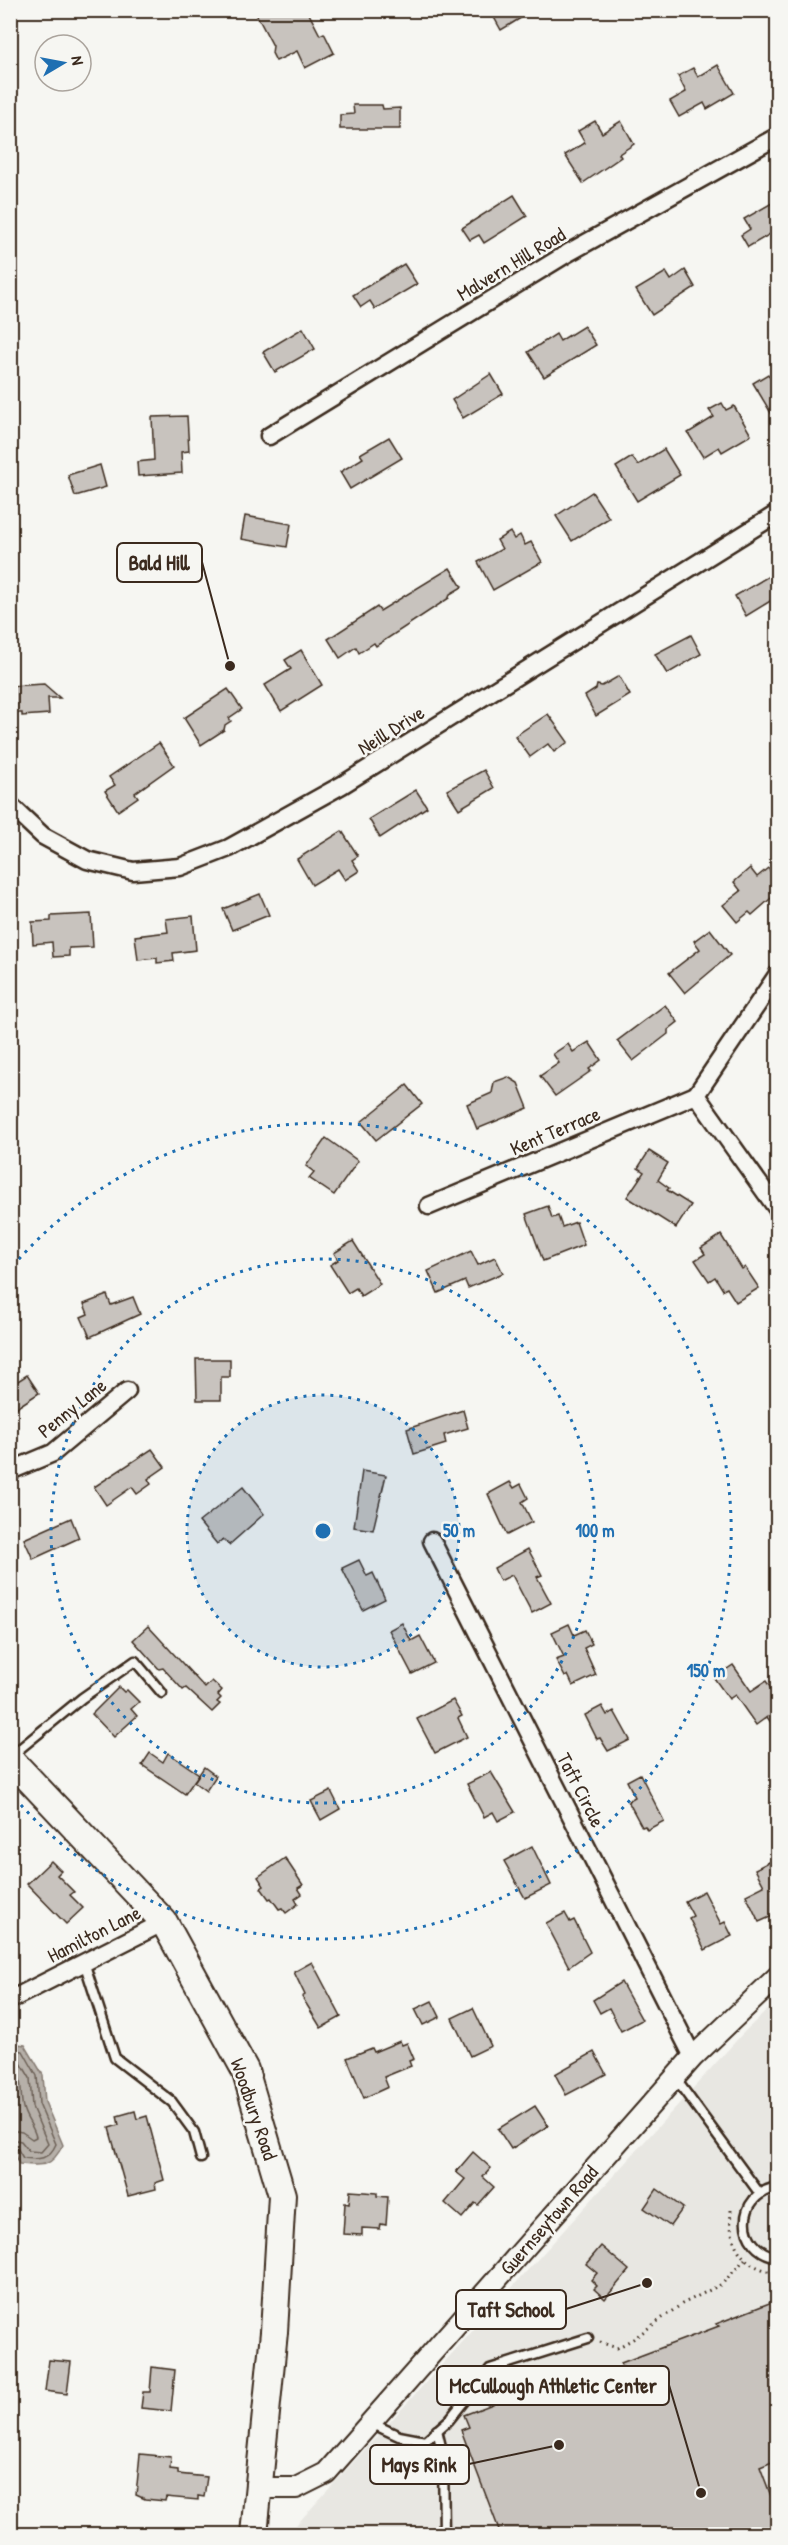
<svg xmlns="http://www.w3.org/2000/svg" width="788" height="2545" viewBox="0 0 788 2545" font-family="'Patrick Hand',sans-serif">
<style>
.built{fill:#e8e7e2}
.water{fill:#b6b0a9;stroke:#857a71;stroke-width:1.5}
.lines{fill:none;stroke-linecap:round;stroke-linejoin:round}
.shore{stroke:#6c6056;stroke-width:1.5}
.building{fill:#c8c3be;stroke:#3b2a1e;stroke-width:1.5}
.service-casing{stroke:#3b2a1e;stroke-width:13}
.minor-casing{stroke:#3b2a1e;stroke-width:21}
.tertiary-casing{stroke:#3b2a1e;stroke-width:24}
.primary-casing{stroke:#3b2a1e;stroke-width:30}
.path{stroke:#3b2a1e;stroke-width:3;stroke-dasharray:1.5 4.5;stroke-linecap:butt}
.service{stroke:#f6f6f2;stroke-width:8}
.minor{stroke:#f6f6f2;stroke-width:16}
.tertiary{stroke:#f6f6f2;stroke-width:20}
.primary{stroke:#f6f6f2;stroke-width:26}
.ring{fill:none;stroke:#1f6fb2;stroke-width:3;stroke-dasharray:3 6}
.labels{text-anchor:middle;stroke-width:5;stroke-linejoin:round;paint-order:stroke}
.street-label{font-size:20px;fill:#3b2a1e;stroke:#f6f6f2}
.centre{fill:#1f6fb2;stroke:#f6f6f2;stroke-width:3}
.ring-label{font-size:18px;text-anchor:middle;font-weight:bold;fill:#1f6fb2;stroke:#f6f6f2;stroke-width:5;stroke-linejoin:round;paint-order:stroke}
.leader{fill:none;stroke:#3b2a1e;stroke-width:2}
.callout-dot{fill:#3b2a1e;stroke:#f6f6f2;stroke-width:2}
.callout{fill:#f6f6f2;stroke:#3b2a1e;stroke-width:2}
.callout-label{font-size:21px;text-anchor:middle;font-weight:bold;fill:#3b2a1e}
</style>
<rect width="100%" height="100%" fill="#f6f6f2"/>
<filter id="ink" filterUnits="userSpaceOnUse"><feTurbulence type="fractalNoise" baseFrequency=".0167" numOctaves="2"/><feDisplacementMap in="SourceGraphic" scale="12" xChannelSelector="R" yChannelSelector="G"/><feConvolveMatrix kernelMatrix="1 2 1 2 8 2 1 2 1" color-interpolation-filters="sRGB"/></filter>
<g filter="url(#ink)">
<path class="built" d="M777,2001V2534H288L745,2031Z"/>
<path class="water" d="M10,2043L25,2045L43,2075L45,2102L63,2145C51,2168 43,2166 19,2164L11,2147Z"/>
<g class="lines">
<g class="shore">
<path d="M10,2049L23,2051L37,2076L39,2104L56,2144C49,2160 39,2160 23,2158L17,2148L10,2146"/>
<path d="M10,2056L18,2058L30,2078L32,2107L48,2144L41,2152L29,2151L21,2141L10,2139"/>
<path d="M10,2065C26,2076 18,2095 24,2111C27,2120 34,2128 36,2137L32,2139L22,2132L10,2130"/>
</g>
</g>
<g class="building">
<path d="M254,10H307L320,35L324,33L334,53L305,68L297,51L276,61L272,53L273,46Z"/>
<path d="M490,10H534L501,30Z"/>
<path d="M718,65L734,93L707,109L704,103L679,117L670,101L686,92L678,76L693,68L698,77Z"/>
<path d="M353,105H382L383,109L400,108V129H340V115L354,114Z"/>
<path d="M595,121L602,133L621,121L634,144L619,154L621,157L583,183L565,155L585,143L578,131Z"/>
<path d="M514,195L527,216L484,243L479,235L470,240L462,228Z"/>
<path d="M772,203L777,214V230L748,247L741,235L750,229L744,219Z"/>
<path d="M404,264L417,284L375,309L370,301L361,307L353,295Z"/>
<path d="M685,270L695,287L652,315L636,290L666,272L671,280Z"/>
<path d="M584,326L596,345L544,377L528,352L556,334L560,341Z"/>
<path d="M303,328L315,349L275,372L263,352Z"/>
<path d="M491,374L503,394L463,418L452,400Z"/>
<path d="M768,374L777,390V423L753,383Z"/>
<path d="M722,403L726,410L734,406L751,435L722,452L719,447L703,457L688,433L714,417L709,410Z"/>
<path d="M187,416L189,451L181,452L182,473L138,476L137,462L154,460L152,417Z"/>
<path d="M389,437L402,458L350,489L340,472L363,458L360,454Z"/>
<path d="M664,449L680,475L637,501L616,467L632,457L638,465Z"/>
<path d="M100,465L106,487L75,496L68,475Z"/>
<path d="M592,492L609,518L572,541L556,516Z"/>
<path d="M245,516L291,524L287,547L241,539Z"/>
<path d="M510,532L514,539L520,535L525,545L531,542L542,562L493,590L478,562L502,549L497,540Z"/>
<path d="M450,568L462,587L450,594L449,598L376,646L374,643L359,653L356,647L340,658L328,639L377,607L380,611Z"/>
<path d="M769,576L777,590V597L746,616L735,596Z"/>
<path d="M691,635L701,654L667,674L655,654Z"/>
<path d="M301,650L322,685L281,711L265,685L291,669L285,660Z"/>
<path d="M619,676L630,695L596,716L585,696L596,689L597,685L602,686Z"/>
<path d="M44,684L60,698H48L49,714L22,716V713H10V686Z"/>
<path d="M228,689L242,709L229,718L231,721L225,725L224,730L201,745L184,718Z"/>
<path d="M548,714L568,742L554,752L548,744L530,757L515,736Z"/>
<path d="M159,743L174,765L135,793L138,797L118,811L105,791L115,785L109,777Z"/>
<path d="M484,770L494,788L459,809L447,790Z"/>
<path d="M416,790L427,807L380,838L369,819Z"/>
<path d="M342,831L358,856L352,860L359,871L345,880L338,869L312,885L297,859Z"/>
<path d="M750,868L757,877L768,868L777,880V893L752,915L749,912L737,922L723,905L741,891L734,882Z"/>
<path d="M260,894L269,915L232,930L223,909Z"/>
<path d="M91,914L93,947L69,948V956L53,957L52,942L33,944L32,922L51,921V916Z"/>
<path d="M193,916L196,950L173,953L174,961L157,963V958L138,960L135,936L168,932L166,919Z"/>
<path d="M710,929L730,955L685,993L669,973L700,949L694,941Z"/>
<path d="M665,1005L678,1022L668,1030V1034L633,1061L617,1041Z"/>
<path d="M589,1042L601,1060L589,1069L591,1071L555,1096L540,1076L559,1063L553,1054L568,1044L573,1052Z"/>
<path d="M508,1077L518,1083L528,1108L477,1129L467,1104L492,1093L494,1082Z"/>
<path d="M407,1085L422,1104L376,1140L361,1122Z"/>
<path d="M326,1138L358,1161L334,1195L309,1178L314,1172L306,1166Z"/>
<path d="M649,1151L668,1163L658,1180L669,1188L667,1190L691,1205L676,1228L627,1197L644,1172L638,1168Z"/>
<path d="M548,1206L552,1218L558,1216L562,1227L576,1222L584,1245L543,1261L526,1214Z"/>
<path d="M721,1235L742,1269L745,1267L759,1288L736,1302L727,1288L723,1290L715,1277L709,1281L695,1260L705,1254L701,1248Z"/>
<path d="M353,1241L380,1284L361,1296L356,1288L348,1293L330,1265L338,1260L334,1253Z"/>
<path d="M471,1251L478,1265L495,1257L503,1273L468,1288L465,1281L438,1293L428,1271Z"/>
<path d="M107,1295L111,1305L133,1297L140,1314L90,1337L81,1317L88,1314L84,1304Z"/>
<path d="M196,1359H230V1377H221V1400H197Z"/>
<path d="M27,1375L39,1393L10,1412V1386Z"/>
<path d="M463,1410L468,1428L444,1435L446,1444L414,1454L407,1429Z"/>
<path d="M152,1449L165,1467L148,1479L151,1484L137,1494L132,1487L106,1505L94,1487Z"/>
<path d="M362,1471L386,1475L373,1530L354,1527Z"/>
<path d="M510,1482L514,1488L521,1484L528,1498L522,1502L532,1522L507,1535L488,1494Z"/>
<path d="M243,1487L264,1514L229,1545L223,1539L217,1544L199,1522Z"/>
<path d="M71,1518L79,1538L33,1559L24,1539Z"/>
<path d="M528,1549L542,1575L537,1577L551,1603L532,1613L512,1575L500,1581L494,1568Z"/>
<path d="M359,1560L367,1576L373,1573L385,1599L363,1610L342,1568Z"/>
<path d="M402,1623L411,1641L420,1636L434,1663L412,1674L389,1630Z"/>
<path d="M569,1624L574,1635L585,1630L592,1644L584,1648L596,1675L573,1686L568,1675L565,1677L556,1660L564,1657L552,1632Z"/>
<path d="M148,1626L205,1688L212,1681L222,1690L218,1695L221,1698L217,1702L220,1704L212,1712L186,1688L183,1690L163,1668L159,1669L133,1640Z"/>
<path d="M733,1665L751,1691L766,1681L777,1697V1731L767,1717L756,1725L735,1695L729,1699L714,1678Z"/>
<path d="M119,1687L124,1692L127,1690L139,1702L131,1709L137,1716L114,1737L92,1714Z"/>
<path d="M453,1700L462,1716L458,1718L467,1737L435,1753L417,1719Z"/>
<path d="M602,1706L607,1715L614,1711L630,1740L608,1751L600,1738L597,1739L585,1715Z"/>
<path d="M150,1753L163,1762L168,1753L199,1774L185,1794L142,1765Z"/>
<path d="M204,1767L216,1776L206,1791L194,1782Z"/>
<path d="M491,1772L515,1812L498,1821L493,1812L484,1817L467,1784Z"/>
<path d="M640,1774L664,1821L647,1830L645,1826L642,1827L628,1801L635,1797L627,1781Z"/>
<path d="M331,1791L340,1809L321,1820L311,1801Z"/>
<path d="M532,1846L551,1885L525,1898L504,1861Z"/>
<path d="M285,1858L303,1885L298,1888L302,1894L295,1899L298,1904L286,1913L282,1908L279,1909L271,1898L269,1899L261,1888L264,1886L258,1877Z"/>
<path d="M51,1861L61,1871L57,1875L74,1892L70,1895L83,1908L66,1924L27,1884Z"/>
<path d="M769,1862L772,1867L777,1864V1914L759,1922L746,1895L764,1886L755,1869Z"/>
<path d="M704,1891L721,1924L725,1922L732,1936L705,1950L689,1918L693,1916L685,1901Z"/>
<path d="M565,1913L570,1922L574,1920L590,1952L569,1967L546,1923Z"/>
<path d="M312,1962L341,2017L321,2028L302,1997L305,1995L294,1972Z"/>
<path d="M621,1982L642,2020L621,2031L609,2008L600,2013L593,2000Z"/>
<path d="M432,2001L440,2017L423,2025L415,2009Z"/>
<path d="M473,2008L491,2046L470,2056L452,2018Z"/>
<path d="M400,2041L402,2045L407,2043L414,2059L409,2061L411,2066L384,2077L388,2087L364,2098L347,2058L372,2048L374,2052Z"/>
<path d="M594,2052L606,2074L566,2095L555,2074Z"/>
<path d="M535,2106L548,2126L511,2149L498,2129Z"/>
<path d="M135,2111L137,2119L147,2116L164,2180L155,2183L156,2189L128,2196L109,2128L119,2125L117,2116Z"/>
<path d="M473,2152L491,2168L483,2177L494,2187L478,2205L475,2203L462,2218L445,2203L465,2179L456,2172Z"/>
<path d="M657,2189L683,2208L670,2226L644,2208Z"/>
<path d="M350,2191L377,2193V2196L388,2197L386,2225L381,2224L380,2229L362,2228V2235L343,2234L345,2203L349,2204Z"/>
<path d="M601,2246L629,2270L605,2299L594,2289L597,2286L591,2280L597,2273L586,2264Z"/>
<path d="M777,2300V2460L760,2467L777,2512V2535H501L461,2430L469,2427L464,2415L527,2391L531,2402L623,2367L621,2363L719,2326L716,2324Z"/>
<path d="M49,2360L71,2362L67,2394L45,2391Z"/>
<path d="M152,2367L175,2370L171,2411L141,2408L143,2392H150Z"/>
<path d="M140,2454L171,2457L170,2469L178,2470V2474L207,2477L204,2497L198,2496V2500L166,2497L165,2501L145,2499L136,2495Z"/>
</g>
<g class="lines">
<defs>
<g id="service">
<path d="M11,1756L82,1698L135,1661L162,1693"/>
<path d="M84,1962L115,2058L172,2102L194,2132L201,2158"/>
<path d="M675,2078L760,2194"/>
<path d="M778,2187C735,2194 735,2250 778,2257"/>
<path d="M371,2423L399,2436L425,2441L449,2420L490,2369L588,2338"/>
<path d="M437,2430L443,2455L444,2534"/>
</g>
<g id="minor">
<path d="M269,436L568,253L778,136"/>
<path d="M10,805L43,836L87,860L133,871L180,867L229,848L342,785L778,513"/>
<path d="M778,974L696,1095L778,1210"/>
<path d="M429,1206L696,1095"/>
<path d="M10,1471L53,1453L127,1391"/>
<path d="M432,1541L693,2057"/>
<path d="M10,2000L164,1922"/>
</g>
<path id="tertiary" d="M260,2488H296L326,2473L693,2057L778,1976"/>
<path id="primary" d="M10,1759L164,1922L245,2070L282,2195L274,2332L254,2534"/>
</defs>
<use href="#service" class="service-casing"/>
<use href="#minor" class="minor-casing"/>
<use href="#tertiary" class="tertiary-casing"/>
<use href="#primary" class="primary-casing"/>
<g class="path">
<path d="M731,2210C728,2244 742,2268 778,2273"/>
<path d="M600,2342L617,2348L633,2339L682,2304L722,2284L745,2259"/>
</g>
<use href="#service" class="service"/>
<use href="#minor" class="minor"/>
<use href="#tertiary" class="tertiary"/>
<use href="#primary" class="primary"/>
</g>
</g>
<circle cx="323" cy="1531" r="136" fill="#1f6fb2" fill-opacity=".12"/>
<g class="ring">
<circle cx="323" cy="1531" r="136"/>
<circle cx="323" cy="1531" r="272"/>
<path d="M13 1266A408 408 0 1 1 13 1796"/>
</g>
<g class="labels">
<g class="street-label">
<text transform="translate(511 264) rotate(-31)" y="7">Malvern Hill Road</text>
<text transform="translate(391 730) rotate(-32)" y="7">Neill Drive</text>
<text transform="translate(555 1131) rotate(-23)" y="7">Kent Terrace</text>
<text transform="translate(72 1408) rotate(-39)" y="7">Penny Lane</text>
<text transform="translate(581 1790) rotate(63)" y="7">Taft Circle</text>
<text transform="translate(94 1934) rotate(-27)" y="7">Hamilton Lane</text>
<text transform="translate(254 2109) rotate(71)" y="7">Woodbury Road</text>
<text transform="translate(549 2220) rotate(-49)" y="7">Guernseytown Road</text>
</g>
</g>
<circle cx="323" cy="1531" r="9" class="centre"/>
<g class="ring-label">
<text x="459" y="1537">50 m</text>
<text x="595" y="1537">100 m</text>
<text x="706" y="1677">150 m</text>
</g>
<path class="leader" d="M230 666L202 562M647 2283L566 2309M701 2493L669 2385M559 2445L469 2464"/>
<g class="callout-dot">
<circle cx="230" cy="666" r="6"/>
<circle cx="647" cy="2283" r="6"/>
<circle cx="701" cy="2493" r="6"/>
<circle cx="559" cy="2445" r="6"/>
</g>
<g class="callout">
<rect x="117" y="543" width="85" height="39" rx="6"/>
<rect x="456" y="2290" width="110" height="39" rx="6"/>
<rect x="437" y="2366" width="232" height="39" rx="6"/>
<rect x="370" y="2445" width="99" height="39" rx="6"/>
</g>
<g class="callout-label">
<text x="159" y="570">Bald Hill</text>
<text x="511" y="2317">Taft School</text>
<text x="553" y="2393">McCullough Athletic Center</text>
<text x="419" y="2472">Mays Rink</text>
</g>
<rect width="788" height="2545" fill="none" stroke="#f6f6f2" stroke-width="36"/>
<rect x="18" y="18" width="752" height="2509" fill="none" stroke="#3b2a1e" stroke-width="2" filter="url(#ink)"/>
<g transform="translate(63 63) rotate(80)"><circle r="28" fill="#f6f6f2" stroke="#aba49d" stroke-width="1.5"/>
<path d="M0-4.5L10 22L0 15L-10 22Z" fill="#1f6fb2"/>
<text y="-9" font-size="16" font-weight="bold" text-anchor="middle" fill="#3b2a1e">N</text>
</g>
</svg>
